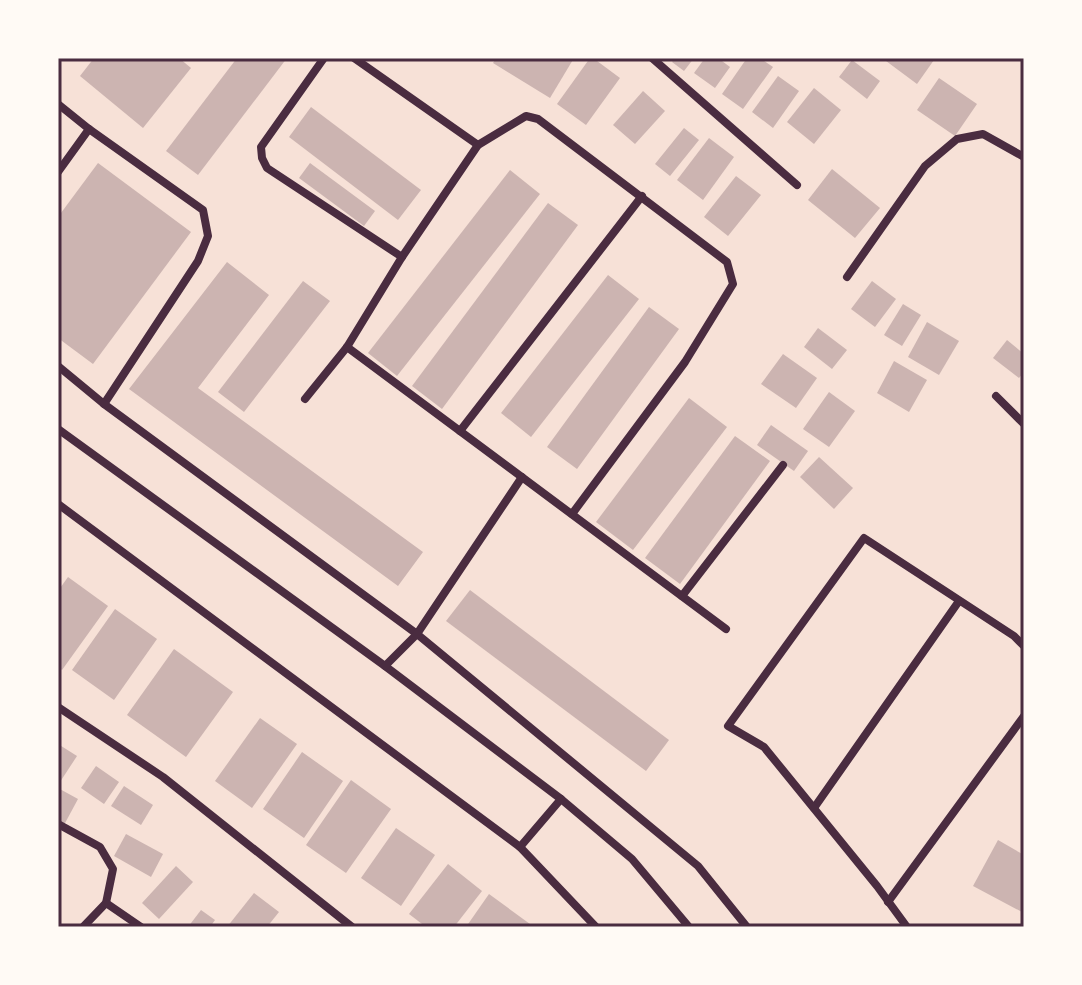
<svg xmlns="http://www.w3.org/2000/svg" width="1082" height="985" viewBox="0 0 1082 985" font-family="'Zilla Slab',serif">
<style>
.building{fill:#ccb4b1}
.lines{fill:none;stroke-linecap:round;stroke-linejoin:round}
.minor{stroke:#4a2c40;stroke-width:8}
.neatline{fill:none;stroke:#4a2c40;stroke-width:3}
</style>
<rect width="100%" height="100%" fill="#f7e1d7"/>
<g class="building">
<path d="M94,58H179L191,68L143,128L80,76Z"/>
<path d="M237,58H287L198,175L166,151Z"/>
<path d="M496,58H574L550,98L493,63Z"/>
<path d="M590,58H593L620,78L586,125L557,104Z"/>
<path d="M675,58H694L684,71L672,62Z"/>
<path d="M705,58H718L730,67L715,88L694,73Z"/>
<path d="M747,58H760L773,67L743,109L722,94Z"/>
<path d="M882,58H932L934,60L917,84Z"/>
<path d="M852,60L880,81L867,99L839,77Z"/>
<path d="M778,76L799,91L773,128L752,112Z"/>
<path d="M939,78L977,104L955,136L917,110Z"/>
<path d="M814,88L841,110L814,144L787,122Z"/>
<path d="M643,91L665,111L635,144L613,125Z"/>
<path d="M311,107L421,190L398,220L289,137Z"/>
<path d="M684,128L699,140L670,176L655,164Z"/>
<path d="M709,138L734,157L703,200L677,180Z"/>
<path d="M98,163L191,232L93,364L58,338V217Z"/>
<path d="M310,163L375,211L364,226L299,178Z"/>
<path d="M832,169L880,208L855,238L808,200Z"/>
<path d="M510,170L540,194L397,376L368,353Z"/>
<path d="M736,176L761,195L728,236L704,217Z"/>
<path d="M548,203L578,225L442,409L412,386Z"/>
<path d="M227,262L269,295L198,388L423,552L398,586L129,389Z"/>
<path d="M608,275L639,299L531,437L501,413Z"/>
<path d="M303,281L330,301L244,412L218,392Z"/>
<path d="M872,281L896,299L875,327L851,309Z"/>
<path d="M903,304L921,315L902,346L884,335Z"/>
<path d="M649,307L679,329L577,469L547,447Z"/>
<path d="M927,322L959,341L939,375L908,357Z"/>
<path d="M818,328L847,350L832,369L804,347Z"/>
<path d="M1007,340L1024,354V372L1019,378L993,358Z"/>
<path d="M783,354L817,378L796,408L761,384Z"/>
<path d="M894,361L927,380L909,412L877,393Z"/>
<path d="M829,392L855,411L829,447L803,429Z"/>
<path d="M689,398L727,427L633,550L596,522Z"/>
<path d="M771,425L808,451L794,471L757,445Z"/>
<path d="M735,436L770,461L680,584L645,558Z"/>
<path d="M819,457L853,488L834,509L800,477Z"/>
<path d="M68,577L108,606L62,670L58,667V591Z"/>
<path d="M470,590L669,740L646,771L446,621Z"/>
<path d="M115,609L157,639L114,700L72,670Z"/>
<path d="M174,649L233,692L186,757L127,715Z"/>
<path d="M260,718L297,744L252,808L215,781Z"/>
<path d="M58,744L77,756L60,782L58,780Z"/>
<path d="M302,752L343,781L304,838L263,809Z"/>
<path d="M96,766L119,782L104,804L81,788Z"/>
<path d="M351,780L391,809L346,873L306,845Z"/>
<path d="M124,786L153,805L141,825L111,806Z"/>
<path d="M58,788L78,799L64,825L58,821Z"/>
<path d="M396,828L435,855L401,906L361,878Z"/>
<path d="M126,834L163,854L151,877L114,856Z"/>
<path d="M998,840L1024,855V909L1022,912L973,886Z"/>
<path d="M448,864L482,891L454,927H426L409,914Z"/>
<path d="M176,866L193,882L159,919L142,903Z"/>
<path d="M254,893L279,912L267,927H227Z"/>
<path d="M489,894L530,924L528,927H466Z"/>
<path d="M201,910L215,920L210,927H188Z"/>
</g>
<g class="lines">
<g class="minor">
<path d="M324,58L261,147L262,158L267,168L402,257"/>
<path d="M354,58L478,145"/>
<path d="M652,58L797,185"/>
<path d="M58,104L89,129L203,210L208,236L198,261L104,404"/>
<path d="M58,172L89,129"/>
<path d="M847,277L925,166L957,139L983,134L1024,157"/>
<path d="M347,347L726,629"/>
<path d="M58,366L104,404L417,634L698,866L747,927"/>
<path d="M996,396L1024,424"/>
<path d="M305,399L347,347L402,257L478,145L526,116L538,119L727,262L733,284L685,362L572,514"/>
<path d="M58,429L385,666L561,799L632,859L689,927"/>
<path d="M460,431L642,196"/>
<path d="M58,504L520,847L596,927"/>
<path d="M682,596L783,465"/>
<path d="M385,666L417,634L522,477"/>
<path d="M58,707L163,777L352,927"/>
<path d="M814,808L959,601"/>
<path d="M58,824L100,847L113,869L106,903L83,927"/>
<path d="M520,847L561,799"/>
<path d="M888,902L1024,716"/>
<path d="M106,903L141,927"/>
<path d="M907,927L877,886L764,747L728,726L864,538L1014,636L1024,646"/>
</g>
</g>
<rect width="1082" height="985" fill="none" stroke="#fffaf5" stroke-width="120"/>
<rect x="60" y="60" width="962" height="865" class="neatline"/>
</svg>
